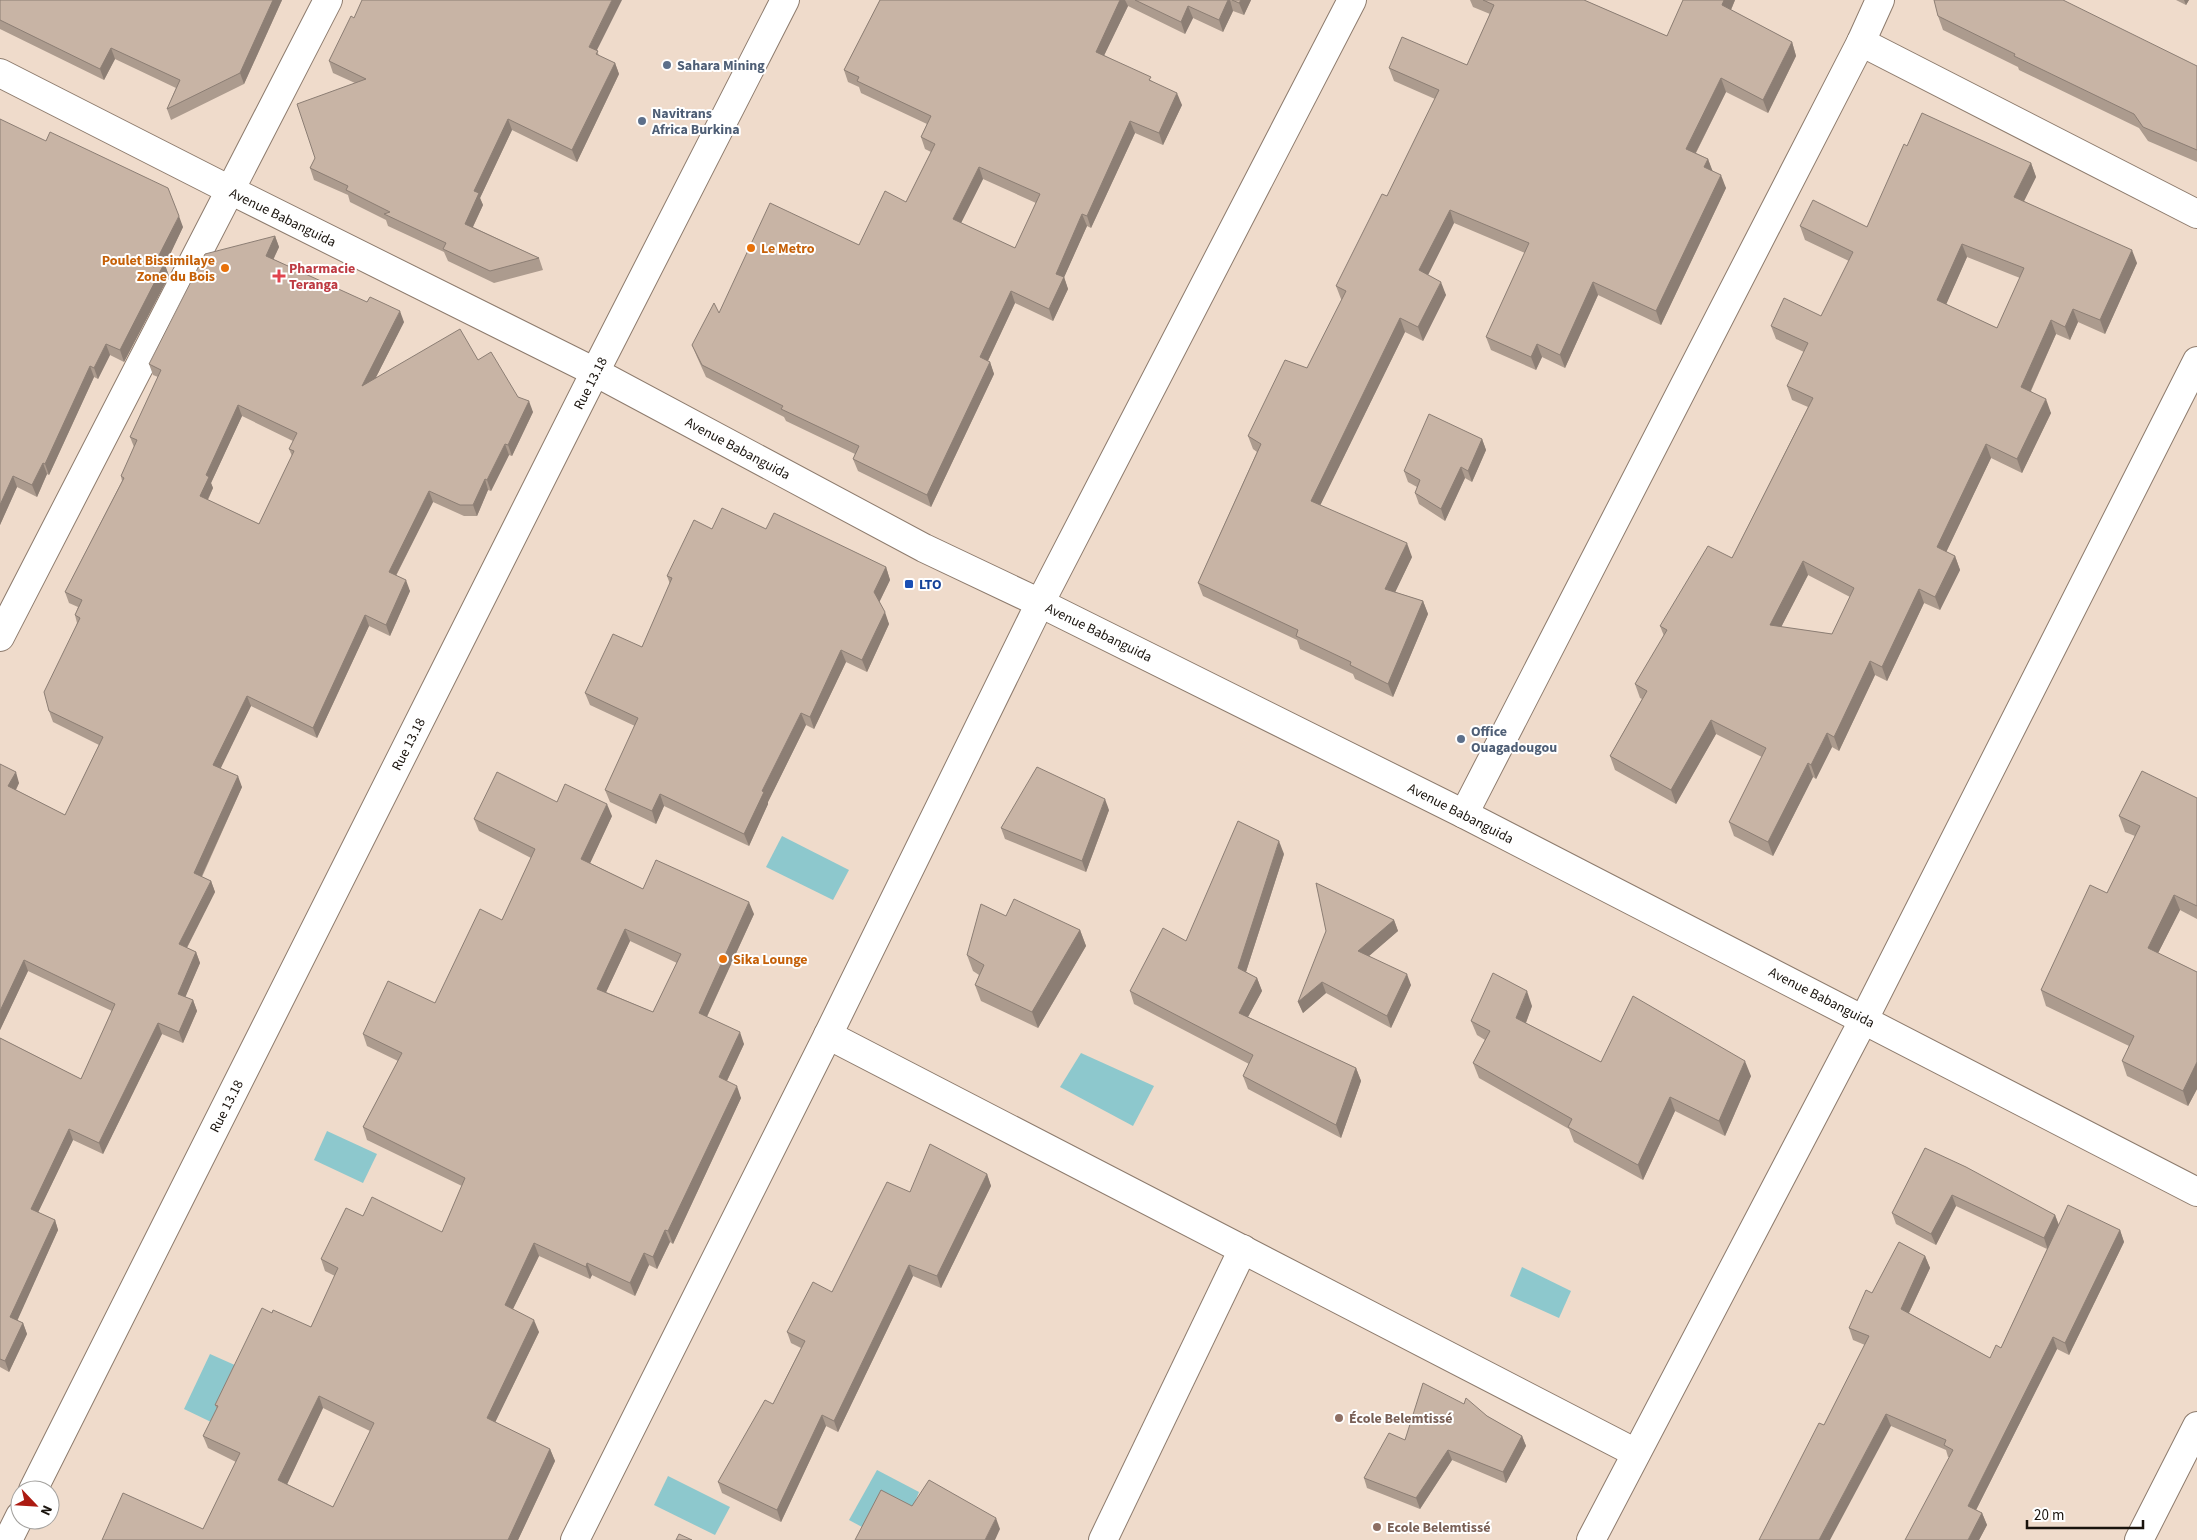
<svg xmlns="http://www.w3.org/2000/svg" width="2197" height="1540" viewBox="0 0 2197 1540" font-family="'Source Sans 3',sans-serif">
<style>
.water{fill:#8dc8cd}
.lines{fill:none;stroke-linecap:round;stroke-linejoin:round}
.minor-casing{stroke:#8d7b6d;stroke-width:30}
.minor{stroke:#fff;stroke-width:28}
.wall{fill:#ac9b8e;fill-rule:evenodd}
.shaded-wall{fill:#8c7e74}
.building{fill:#c8b4a5;stroke:#8c7e74;fill-rule:evenodd}
.service-dot{fill:#5c6f8a;stroke:#fff;stroke-width:2}
.food-dot{fill:#e8710a;stroke:#fff;stroke-width:2}
.health-dot{fill:#e0444e;stroke:#fff;stroke-width:2}
.transit-dot{fill:#1a4fb4;stroke:#fff;stroke-width:2}
.education-dot{fill:#8d6e63;stroke:#fff;stroke-width:2}
.labels{text-anchor:middle;stroke-width:4;stroke-linejoin:round;paint-order:stroke}
.service-label{font-size:14px;font-weight:bold;fill:#4e5e75;stroke:#fff;text-anchor:start}
.street-label{font-size:14px;fill:#19130d;stroke:#fff}
.food-label{font-size:14px;font-weight:bold;fill:#c56008;stroke:#fff;text-anchor:start}
.health-label{font-size:14px;font-weight:bold;fill:#be3a42;stroke:#fff;text-anchor:start}
.transit-label{font-size:14px;font-weight:bold;fill:#164399;stroke:#fff;text-anchor:start}
.education-label{font-size:14px;font-weight:bold;fill:#785e54;stroke:#fff;text-anchor:start}
</style>
<rect width="100%" height="100%" fill="#efdbcb"/>
<g class="water">
<path d="M782,836L849,870L833,900L766,867Z"/>
<path d="M1081,1053L1154,1086L1133,1126L1060,1087Z"/>
<path d="M327,1131L377,1154L363,1183L314,1160Z"/>
<path d="M1522,1267L1571,1291L1559,1318L1510,1296Z"/>
<path d="M210,1354L237,1366L211,1422L184,1409Z"/>
<path d="M877,1470L919,1492L913,1507L862,1527L849,1520Z"/>
<path d="M668,1476L730,1507L715,1535L654,1505Z"/>
</g>
<g class="lines">
<defs>
<g id="minor">
<path d="M1861,42L2197,214"/>
<path d="M0,73L230,190L595,372L924,548L1040,603L1464,814L2197,1192"/>
<path d="M0,637L328,0"/>
<path d="M1464,814L1861,42L1880,0"/>
<path d="M828,1035L1636,1453"/>
<path d="M33,1490L595,372L785,0"/>
<path d="M8,1540L20,1516"/>
<path d="M575,1540L828,1035L1040,603L1352,0"/>
<path d="M1103,1540L1243,1249"/>
<path d="M1591,1540L1864,1019L2197,361"/>
<path d="M2139,1540L2197,1426"/>
</g>
</defs>
<use href="#minor" class="minor-casing"/>
<use href="#minor" class="minor"/>
</g>
<g class="wall">
<path d="M0,0H282L244,84L171,120L167,109L176,88L115,59L104,80L0,29Z"/>
<path d="M880,0H1251L1244,15L1233,11L1223,32L1193,18L1185,34L1128,6L1104,55L1152,81L1182,105L1163,145L1135,133L1091,228L1087,226L1064,277L1068,289L1053,321L1015,303L988,361L990,362L994,374L931,507L858,471L853,459L855,454L786,421L784,417L706,377L697,357L692,345L719,313L859,245L906,202L931,152L925,149L921,137L927,124L861,93L859,87L848,82L844,70ZM983,179L1036,203L1015,248L961,223Z"/>
<path d="M1470,0H1584L1667,36L1683,0H1735L1731,10L1792,42L1796,56L1768,113L1726,92L1696,153L1708,159L1712,171L1726,188L1661,325L1598,295L1565,368L1542,357L1536,370L1491,350L1486,337L1525,253L1454,223L1428,275L1446,295L1423,341L1405,332L1320,505L1412,557L1395,592L1423,601L1428,614L1393,697L1355,679L1353,674L1300,649L1297,640L1203,596L1198,583L1257,452L1253,449L1248,436L1307,368L1342,300L1341,299L1336,286L1387,196L1435,99L1394,81L1389,68L1467,65L1490,14L1473,7Z"/>
<path d="M2176,0H2189L2186,5Z"/>
<path d="M1938,16L2197,66V162L2148,141L2139,128L2019,70L2018,67L1943,30Z"/>
<path d="M354,18L597,50L599,56L615,63L619,74L577,162L512,130L480,198L483,205L473,227L539,258L543,270L494,283L448,261L444,252L388,226L386,220L350,202L348,195L314,180L310,168L355,83L333,73L329,61Z"/>
<path d="M0,119L183,227L165,265L169,276L124,362L110,355L98,379L94,377L49,475L47,474L37,497L17,487L0,525Z"/>
<path d="M1907,146L2031,163L2036,177L2024,201L2137,263L2105,334L2078,322L2070,340L2056,334L2031,391L2051,413L2022,473L1991,458L1946,552L1955,556L1960,570L1940,610L1924,603L1887,681L1875,675L1839,751L1832,747L1816,779L1813,777L1773,856L1734,836L1729,822L1762,757L1716,734L1676,804L1615,770L1610,756L1642,699L1640,698L1635,684L1664,636L1660,626L1732,558L1808,407L1792,400L1787,386L1804,352L1776,339L1771,326L1821,316L1849,261L1805,240L1800,226L1867,227ZM1967,257L2020,278L1997,328L1946,304ZM1808,575L1850,597L1832,634L1781,627Z"/>
<path d="M275,236L279,247L273,259L404,322L375,379L478,360L518,397L533,412L512,456L509,455L491,491L488,490L477,516H464L433,502L396,576L410,591L390,636L369,626L317,738L251,706L220,768L242,787L202,877L211,881L215,892L187,948L196,952L200,963L185,997L193,1000L197,1011L183,1043L162,1034L103,1154L73,1140L38,1212L55,1220L58,1230L17,1320L23,1323L27,1334L9,1372L0,1367V1038L81,1079L112,1011L28,971L0,1030V764L19,783L16,790L65,815L99,745L53,722L49,711L77,623L75,615L78,607L69,603L65,592L122,481L121,476L134,447L130,437L158,377L153,375L149,364ZM242,416L293,441L289,449L292,456L259,524L208,500L213,488L211,483Z"/>
<path d="M1482,439L1486,450L1472,482L1465,478L1445,521L1419,504L1415,493L1417,487L1408,482L1404,471Z"/>
<path d="M712,529H766L886,567L890,580L879,602L889,624L867,672L846,662L814,729L806,725L768,802V804L749,846L664,806L656,824L610,802L605,790L635,726L590,705L585,693L642,647L670,584L667,576Z"/>
<path d="M2197,798V919L2180,910L2158,953L2197,972V1089L2188,1106L2127,1076L2122,1061L2129,1046L2046,1006L2041,990L2107,893L2135,836L2125,832L2119,816Z"/>
<path d="M557,802L612,816L590,863L643,889L754,914L707,1017L744,1044L727,1081L741,1098L673,1244L670,1242L657,1269L649,1265L635,1296L592,1275L590,1279L539,1256L513,1309L539,1332L495,1422L550,1449L555,1461L518,1540L203,1529L236,1462L208,1448L203,1436L217,1409L215,1405L272,1313L311,1327L335,1276L325,1271L321,1259L363,1216L442,1232L462,1186L367,1140L363,1127L398,1061L367,1046L363,1034L435,1003L502,920L531,858L479,831L474,819ZM630,941L677,963L653,1012L606,992ZM323,1408L370,1431L333,1507L287,1484Z"/>
<path d="M1109,810L1086,872L1005,839L1001,828Z"/>
<path d="M1284,854L1246,972L1257,978L1262,991L1248,1017L1356,1068L1361,1081L1341,1138L1248,1089L1243,1076L1249,1064L1134,1004L1130,991Z"/>
<path d="M1006,916L1080,930L1086,946L1038,1028L981,1001L975,985L979,975L973,971L967,955Z"/>
<path d="M1394,920L1398,931L1369,956L1411,985L1391,1028L1326,993L1303,1013L1298,1002Z"/>
<path d="M1532,1006L1526,1023L1601,1062L1751,1076L1725,1136L1675,1111L1643,1180L1574,1142L1569,1129L1479,1078L1473,1063L1485,1040L1477,1035L1471,1021Z"/>
<path d="M1925,1148L2055,1215L2059,1225L2120,1230L2124,1242L2069,1355L2057,1349L1976,1510L1982,1513L1987,1525L1979,1540L1949,1457H1948L1946,1450L1891,1426L1824,1425L1865,1345L1853,1340L1849,1328L1872,1293L1925,1256L1930,1268L1909,1313L1990,1358L2001,1348L2047,1249L1956,1206L1936,1245L1896,1224L1892,1213Z"/>
<path d="M987,1174L991,1186L941,1288L913,1276L838,1432L826,1426L781,1522L722,1493L718,1482L773,1404L801,1348L791,1343L787,1332L832,1292L910,1192Z"/>
<path d="M1487,1416L1522,1436L1526,1446L1506,1483L1452,1460L1420,1509L1367,1488L1364,1478L1405,1440Z"/>
</g>
<g class="shaded-wall">
<path d="M273,0H282L244,84L240,73Z"/>
<path d="M612,0H622L593,58L589,47Z"/>
<path d="M1120,0H1125L1128,6L1100,64L1096,52Z"/>
<path d="M1228,0H1230L1233,11L1223,32L1219,20Z"/>
<path d="M1241,0H1251L1244,15L1239,3Z"/>
<path d="M1724,0H1735L1727,19L1722,5Z"/>
<path d="M2184,0H2189L2186,5Z"/>
<path d="M1188,6L1193,18L1185,34L1181,22Z"/>
<path d="M1792,42L1796,56L1768,113L1763,100Z"/>
<path d="M111,48L115,59L104,80L100,69Z"/>
<path d="M615,63L619,74L577,162L572,150Z"/>
<path d="M1721,78L1726,92L1691,162L1686,149Z"/>
<path d="M1177,93L1182,105L1163,145L1159,133Z"/>
<path d="M508,119L512,130L480,198L483,205L469,235L465,224L474,191Z"/>
<path d="M1130,121L1135,133L1091,228L1087,216Z"/>
<path d="M1708,159L1713,172L1704,167Z"/>
<path d="M2031,163L2036,177L2019,211L2014,197Z"/>
<path d="M979,167L983,179L957,231L953,219Z"/>
<path d="M1721,175L1726,188L1661,325L1656,311Z"/>
<path d="M1450,210L1454,223L1424,283L1419,270Z"/>
<path d="M1082,214L1087,226L1062,282L1064,277L1068,289L1053,321L1049,309L1056,274Z"/>
<path d="M179,216L183,227L165,265L169,276L124,362L120,350L153,267Z"/>
<path d="M275,236L279,247L270,267L266,256Z"/>
<path d="M1962,244L1967,257L1942,314L1937,300Z"/>
<path d="M2132,250L2137,263L2105,334L2100,320Z"/>
<path d="M1441,282L1446,295L1423,341L1418,327Z"/>
<path d="M1593,282L1598,295L1565,368L1560,355Z"/>
<path d="M1011,291L1015,303L984,369L980,357Z"/>
<path d="M2073,309L2078,322L2070,340L2065,327Z"/>
<path d="M400,311L404,322L366,397L362,386Z"/>
<path d="M1400,318L1405,332L1316,514L1311,501Z"/>
<path d="M2051,320L2056,334L2026,401L2021,387Z"/>
<path d="M106,344L110,355L98,379L94,368Z"/>
<path d="M1537,344L1542,357L1536,370L1531,357Z"/>
<path d="M990,362L994,374L931,507L927,495Z"/>
<path d="M90,366L94,377L49,475L45,464Z"/>
<path d="M2046,399L2051,413L2022,473L2017,459Z"/>
<path d="M529,401L533,412L512,456L508,445Z"/>
<path d="M238,405L242,416L211,483L213,488L204,507L200,496L206,475Z"/>
<path d="M1482,439L1486,450L1472,482L1468,471Z"/>
<path d="M505,444L509,455L491,491L487,480Z"/>
<path d="M1986,444L1991,458L1942,561L1937,547Z"/>
<path d="M43,463L47,474L37,497L32,485Z"/>
<path d="M1461,467L1465,478L1445,521L1441,509Z"/>
<path d="M13,476L17,487L0,525V505Z"/>
<path d="M485,479L488,490L477,516L473,505Z"/>
<path d="M429,491L433,502L392,583L389,572Z"/>
<path d="M1407,543L1412,557L1390,603L1385,589Z"/>
<path d="M1955,556L1960,570L1940,610L1935,597Z"/>
<path d="M1803,561L1808,575L1775,639L1770,625Z"/>
<path d="M886,567L890,580L878,605L874,592Z"/>
<path d="M406,580L410,591L390,636L386,625Z"/>
<path d="M1919,589L1924,603L1887,681L1882,667Z"/>
<path d="M1423,601L1428,614L1393,697L1388,684Z"/>
<path d="M885,612L889,624L867,672L862,660Z"/>
<path d="M365,615L369,626L317,738L313,728Z"/>
<path d="M841,650L846,662L814,729L810,717Z"/>
<path d="M1870,661L1875,675L1839,751L1834,737Z"/>
<path d="M247,696L251,706L217,776L213,765Z"/>
<path d="M801,713L806,725L768,802V804L749,846L744,834L762,791Z"/>
<path d="M1711,720L1716,734L1676,804L1671,790Z"/>
<path d="M1827,733L1832,747L1816,779L1811,765Z"/>
<path d="M1808,763L1813,777L1773,856L1768,842Z"/>
<path d="M16,772L19,783L12,797L8,786Z"/>
<path d="M238,776L242,787L198,884L194,873Z"/>
<path d="M660,794L664,806L656,824L652,811Z"/>
<path d="M1105,799L1109,810L1086,872L1082,861Z"/>
<path d="M607,804L612,816L586,872L581,859Z"/>
<path d="M1279,841L1284,854L1243,981L1238,968Z"/>
<path d="M211,881L215,892L183,955L179,944Z"/>
<path d="M2174,895L2180,910L2153,963L2148,948Z"/>
<path d="M749,902L754,914L703,1025L699,1013Z"/>
<path d="M1394,920L1398,931L1362,962L1358,951Z"/>
<path d="M625,929L630,941L602,1001L597,989Z"/>
<path d="M1080,930L1086,946L1038,1028L1032,1012Z"/>
<path d="M196,952L200,963L182,1005L178,994Z"/>
<path d="M24,960L28,971L0,1030V1011Z"/>
<path d="M1407,974L1411,985L1391,1028L1387,1016Z"/>
<path d="M1257,978L1262,991L1243,1026L1239,1013Z"/>
<path d="M1322,982L1326,993L1303,1013L1298,1002Z"/>
<path d="M1527,991L1532,1006L1522,1033L1516,1018Z"/>
<path d="M193,1000L197,1011L183,1043L179,1032Z"/>
<path d="M158,1023L162,1034L103,1154L99,1143Z"/>
<path d="M740,1032L744,1044L723,1089L719,1077Z"/>
<path d="M1745,1061L1751,1076L1725,1136L1719,1121Z"/>
<path d="M2197,1062V1089L2188,1106L2183,1091Z"/>
<path d="M1356,1068L1361,1081L1341,1138L1336,1125Z"/>
<path d="M737,1086L741,1098L673,1244L668,1231Z"/>
<path d="M1670,1097L1675,1111L1643,1180L1638,1165Z"/>
<path d="M69,1129L73,1140L35,1219L31,1209Z"/>
<path d="M987,1174L991,1186L941,1288L937,1276Z"/>
<path d="M1952,1195L1956,1206L1936,1245L1931,1234Z"/>
<path d="M2055,1215L2059,1226L2048,1250L2044,1238Z"/>
<path d="M55,1220L58,1230L14,1328L10,1317Z"/>
<path d="M665,1230L670,1242L657,1269L653,1257Z"/>
<path d="M2120,1230L2124,1242L2069,1355L2065,1343Z"/>
<path d="M534,1243L539,1256L509,1317L505,1305Z"/>
<path d="M644,1253L649,1265L635,1296L630,1283Z"/>
<path d="M1925,1256L1930,1268L1905,1321L1901,1309Z"/>
<path d="M587,1263L592,1275L590,1279L586,1267Z"/>
<path d="M909,1265L913,1276L838,1432L834,1421Z"/>
<path d="M534,1320L539,1332L491,1431L487,1418Z"/>
<path d="M23,1323L27,1334L9,1372L5,1361Z"/>
<path d="M2053,1337L2057,1349L1972,1518L1968,1506Z"/>
<path d="M319,1396L323,1408L283,1493L278,1480Z"/>
<path d="M1886,1414L1891,1426L1830,1540H1819Z"/>
<path d="M822,1415L826,1426L781,1522L777,1510Z"/>
<path d="M1522,1436L1526,1446L1506,1483L1503,1472Z"/>
<path d="M550,1449L555,1461L518,1540H508Z"/>
<path d="M1448,1450L1452,1460L1420,1509L1416,1498Z"/>
<path d="M1982,1513L1987,1525L1979,1540H1968Z"/>
<path d="M996,1518L1000,1529L995,1540H985Z"/>
</g>
<g class="building">
<path d="M0,0H273L240,73L167,109L180,80L111,48L100,69L0,20Z"/>
<path d="M362,0H612L589,47L598,51L596,54L615,63L572,150L508,119L474,191L479,193L465,224L539,258L490,271L443,249L446,243L384,214L390,212L346,190L348,186L310,168L315,158L297,104L366,79L329,61L351,16L354,18Z"/>
<path d="M880,0H1120L1096,52L1151,77L1149,80L1177,93L1159,133L1130,121L1087,216L1082,214L1056,274L1064,277L1049,309L1011,291L980,357L990,362L927,495L853,459L859,446L781,409L783,406L702,365L692,345L714,303L719,313L770,203L859,245L885,191L906,202L935,144L921,137L931,116L857,81L859,77L844,70ZM979,167L1040,194L1015,248L953,219Z"/>
<path d="M1135,0H1228L1219,20L1188,6L1181,22Z"/>
<path d="M1232,0H1241L1239,3Z"/>
<path d="M1483,0H1584L1667,36L1683,0H1724L1722,5L1792,42L1763,100L1721,78L1686,149L1708,159L1704,167L1721,175L1656,311L1593,282L1560,355L1537,344L1531,357L1486,337L1529,243L1450,210L1419,270L1441,282L1418,327L1400,318L1311,501L1407,543L1385,589L1423,601L1388,684L1350,665L1351,662L1296,636L1298,630L1198,583L1261,444L1248,436L1285,360L1307,368L1346,291L1336,286L1382,194L1387,196L1439,90L1389,68L1402,37L1467,65L1494,5Z"/>
<path d="M1934,0H2063L2197,66V150L2143,127L2134,114L2014,56L2015,54L1938,16Z"/>
<path d="M1922,113L2031,163L2014,197L2132,250L2100,320L2073,309L2065,327L2051,320L2021,387L2046,399L2017,459L1986,444L1937,547L1955,556L1935,597L1919,589L1882,667L1870,661L1834,737L1827,733L1811,765L1808,763L1768,842L1729,822L1766,748L1711,720L1671,790L1610,756L1647,691L1635,684L1667,630L1660,626L1708,546L1732,558L1813,398L1787,386L1808,343L1771,326L1784,298L1821,316L1853,252L1800,226L1813,200L1867,227L1904,144L1907,146ZM1962,244L2024,268L1997,328L1937,300ZM1803,561L1854,588L1832,634L1770,625Z"/>
<path d="M0,119L46,141L50,132L168,188L179,216L153,267L164,264L120,350L106,344L94,368L90,366L45,464L43,463L32,485L13,476L0,505Z"/>
<path d="M275,236L266,256L367,302L370,297L400,311L362,386L460,329L478,360L491,352L518,397L529,401L508,445L505,444L487,480L485,479L473,505H460L429,491L389,572L406,580L386,625L365,615L313,728L247,696L213,765L238,776L194,873L211,881L179,944L196,952L178,994L193,1000L179,1032L158,1023L99,1143L69,1129L31,1209L55,1220L10,1317L23,1323L5,1361L0,1359V1038L81,1079L115,1004L24,960L0,1011V764L16,772L8,786L65,815L103,737L49,711L44,692L80,618L75,615L82,600L65,592L124,478L121,476L137,440L130,437L161,370L149,364L205,254ZM238,405L297,433L289,449L294,451L259,524L200,496L209,477L206,475Z"/>
<path d="M1429,414L1482,439L1468,471L1461,467L1441,509L1415,493L1420,480L1404,471Z"/>
<path d="M722,508L766,529L774,513L886,567L874,592L885,612L862,660L841,650L810,717L801,713L762,791L764,792L744,834L660,794L652,811L605,790L638,718L585,693L613,634L642,647L672,578L667,576L694,520L712,529Z"/>
<path d="M1037,767L1105,799L1082,861L1001,828Z"/>
<path d="M2142,771L2197,798V906L2174,895L2148,948L2197,972V1062L2183,1091L2122,1061L2134,1036L2041,990L2090,885L2107,893L2140,826L2119,816Z"/>
<path d="M497,772L557,802L565,784L607,804L581,859L643,889L656,860L749,902L699,1013L740,1032L719,1077L737,1086L668,1231L665,1230L653,1257L644,1253L630,1283L587,1263L586,1267L534,1243L505,1305L534,1320L487,1418L550,1449L508,1540H102L123,1493L203,1529L240,1453L203,1436L218,1406L215,1405L262,1308L272,1313L273,1310L311,1327L338,1268L321,1259L346,1208L363,1216L372,1197L442,1232L465,1178L363,1127L402,1053L363,1034L388,981L435,1003L480,909L502,920L535,849L474,819ZM625,929L681,954L653,1012L597,989ZM319,1396L374,1423L333,1507L278,1480Z"/>
<path d="M1238,821L1279,841L1238,968L1257,978L1239,1013L1356,1068L1336,1125L1243,1076L1253,1055L1130,991L1163,928L1186,941Z"/>
<path d="M1316,883L1394,920L1358,951L1407,974L1387,1016L1322,982L1298,1002L1326,931Z"/>
<path d="M1014,899L1080,930L1032,1012L975,985L984,965L967,955L981,904L1006,916Z"/>
<path d="M1493,973L1527,991L1516,1018L1601,1062L1633,996L1745,1061L1719,1121L1670,1097L1638,1165L1568,1127L1572,1119L1473,1063L1490,1031L1471,1021Z"/>
<path d="M930,1144L987,1174L937,1276L909,1265L834,1421L822,1415L777,1510L718,1482L765,1400L773,1404L805,1341L787,1332L813,1282L832,1292L887,1182L910,1192Z"/>
<path d="M1925,1148L1966,1167L2055,1215L2044,1238L1952,1195L1931,1234L1892,1213Z"/>
<path d="M2068,1205L2120,1230L2065,1343L2053,1337L1968,1506L1982,1513L1968,1540H1905L1953,1450L1944,1445L1946,1440L1886,1414L1819,1540H1759L1819,1423L1824,1425L1869,1336L1849,1328L1866,1290L1872,1293L1899,1242L1925,1256L1901,1309L1990,1358L1996,1345L2001,1348Z"/>
<path d="M1423,1383L1464,1404L1466,1398L1487,1416L1522,1436L1503,1472L1448,1450L1416,1498L1364,1478L1389,1433L1405,1440Z"/>
<path d="M929,1480L996,1518L985,1540H855L881,1490L912,1506Z"/>
<path d="M679,1534L692,1540H676Z"/>
</g>
<g class="service-dot">
<circle cx="667" cy="65" r="5"/>
<circle cx="642" cy="121" r="5"/>
<circle cx="1461" cy="739" r="5"/>
</g>
<g class="food-dot">
<circle cx="751" cy="248" r="5"/>
<circle cx="225" cy="268" r="5"/>
<circle cx="723" cy="959" r="5"/>
</g>
<path class="health-dot" d="M276.5 268.5h5v5h5v5h-5v5h-5v-5h-5v-5h5z"/>
<rect class="transit-dot" x="904" y="579" width="10" height="10" rx="2.5"/>
<g class="education-dot">
<circle cx="1339" cy="1418" r="5"/>
<circle cx="1377" cy="1527" r="5"/>
</g>
<g class="labels">
<g class="service-label">
<text x="677" y="70">Sahara Mining</text>
<text x="652" y="118">Navitrans<tspan x="652" dy="16">Africa Burkina</tspan></text>
<text x="1471" y="736">Office<tspan x="1471" dy="16">Ouagadougou</tspan></text>
</g>
<g class="street-label">
<text transform="translate(283 217) rotate(26)" y="5">Avenue Babanguida</text>
<text transform="translate(590 383) rotate(-63)" y="5">Rue 13.18</text>
<text transform="translate(738 448) rotate(28)" y="5">Avenue Babanguida</text>
<text transform="translate(1099 632) rotate(26)" y="5">Avenue Babanguida</text>
<text transform="translate(408 744) rotate(-63)" y="5">Rue 13.18</text>
<text transform="translate(1461 813) rotate(27)" y="5">Avenue Babanguida</text>
<text transform="translate(1822 997) rotate(27)" y="5">Avenue Babanguida</text>
<text transform="translate(226 1106) rotate(-63)" y="5">Rue 13.18</text>
</g>
<g class="food-label">
<text x="761" y="253">Le Metro</text>
<text x="215" y="265" text-anchor="end">Poulet Bissimilaye<tspan x="215" dy="16">Zone du Bois</tspan></text>
<text x="733" y="964">Sika Lounge</text>
</g>
<g class="health-label">
<text x="289" y="273">Pharmacie<tspan x="289" dy="16">Teranga</tspan></text>
</g>
<g class="transit-label">
<text x="919" y="589">LTO</text>
</g>
<g class="education-label">
<text x="1349" y="1423">École Belemtissé</text>
<text x="1387" y="1532">Ecole Belemtissé</text>
</g>
</g>
<g transform="translate(35 1505) rotate(115)"><circle r="24" fill="#ffffff" stroke="#a3a19e"/>
<path d="M0-4L9 19L0 12L-9 19Z" fill="#ac1b12"/>
<text y="-8" font-size="14" font-weight="bold" text-anchor="middle" fill="#19130d">N</text>
</g>
<path d="M2027 1520v8h116v-8" fill="none" stroke="#19130d" stroke-width="2.5"/>
<text x="2034" y="1520" font-size="15" fill="#19130d" stroke="#ffffff" stroke-width="4" paint-order="stroke">20 m</text>
</svg>
